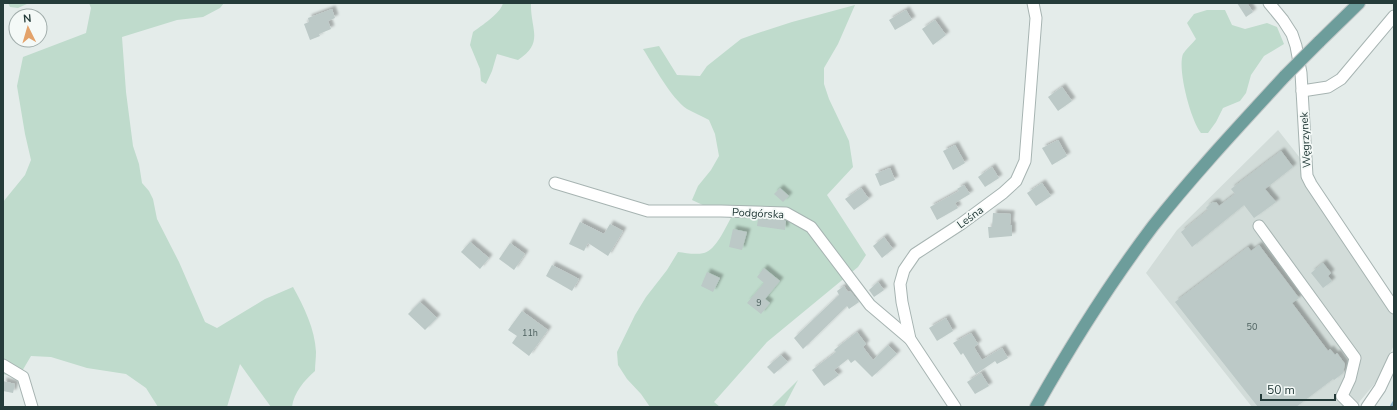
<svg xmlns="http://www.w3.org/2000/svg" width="1397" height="410" viewBox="0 0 1397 410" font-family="'Nunito Sans',sans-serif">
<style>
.built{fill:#d2dcd9}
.green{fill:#bfdbcc}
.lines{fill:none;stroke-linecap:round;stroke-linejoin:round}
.stream{stroke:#92b6cb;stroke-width:3}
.building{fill:#bcc9c7;filter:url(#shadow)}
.minor-casing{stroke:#a7b4b2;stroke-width:13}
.major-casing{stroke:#c2c8c8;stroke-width:14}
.minor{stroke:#fff;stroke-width:11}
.major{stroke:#6d9d9b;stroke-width:12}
.major-bridge-casing{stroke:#c2c8c8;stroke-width:14;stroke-linecap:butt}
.major-bridge{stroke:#6d9d9b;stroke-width:12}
.labels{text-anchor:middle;stroke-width:3.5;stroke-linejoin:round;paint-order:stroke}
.number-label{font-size:9px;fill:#4b5f5d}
.street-label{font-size:11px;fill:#253c3a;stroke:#f4f9f7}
</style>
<defs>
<filter id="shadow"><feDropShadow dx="3.5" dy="-3.5" stdDeviation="1" flood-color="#0004"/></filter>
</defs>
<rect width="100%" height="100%" fill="#e4ecea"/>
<path class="built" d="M1278,130L1300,158L1302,178L1389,305L1394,317V345L1377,381L1360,401L1357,407H1252L1146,273L1177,230Z"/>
<g class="green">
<path d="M8,3H29L18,8L10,7Z"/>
<path d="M89,3H224L220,8L203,17L177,20L122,37L126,92L133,146L139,164L142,183L149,191L153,199L157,219L179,262L205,322L217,328L265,299L293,287C304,307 315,329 316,352C316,358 315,365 315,371C304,381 294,392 292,407H271L240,364L227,407H158L146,388L126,374L87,368L51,357L31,356L18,378L3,374V202L25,175L31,160L25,134L17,86L23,57L86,33L91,8Z"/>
<path d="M503,3H531C530,29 545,42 518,60L497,54L492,71L486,84L481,81L480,69L470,45L473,32C481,26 501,13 503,3Z"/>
<path d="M855,5L838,44L824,68V84L829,99L849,141L853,167L827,195L866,255L858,267L767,342L714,402L720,407H650L641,394L627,379L618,365L617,352L635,315L646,297L667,270L678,252C686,253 695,255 704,253C716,250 725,228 731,218L692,200L698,186L711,170L719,156L715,134L709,120C702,116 694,113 687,109C671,98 654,66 643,49L659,46L677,75L700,76L707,66L741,39L755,34L792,22Z"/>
<path d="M1207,10H1225L1232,25L1245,29L1267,23L1277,27L1284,44L1264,56L1251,75L1246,93L1240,101L1223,108L1216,122L1208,133H1201C1191,121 1177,69 1183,54C1186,49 1192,44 1196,39L1187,23L1194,14Z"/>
<path d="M798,380L784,407H771Z"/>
</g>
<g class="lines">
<path class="stream" d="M1391,407L1394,402"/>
</g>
<g class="building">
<path d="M1237,3H1247L1253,12L1246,17Z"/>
<path d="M332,9L335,18L328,21L331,29L319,34L320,36L310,40L304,24L309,22L308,18Z"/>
<path d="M906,10L912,20L895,30L889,20Z"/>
<path d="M935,20L946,35L933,45L922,29Z"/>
<path d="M1062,87L1072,101L1058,111L1048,97Z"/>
<path d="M1058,140L1067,156L1052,165L1042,148Z"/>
<path d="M955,145L965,163L953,170L943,151Z"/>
<path d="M1281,151L1293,167L1265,189L1276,202L1254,218L1244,205L1192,247L1181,232L1208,210L1206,208L1210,204L1214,202L1215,203L1216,202L1219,206L1235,194L1231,189Z"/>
<path d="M992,167L999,178L985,187L978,177Z"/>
<path d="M890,168L895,180L880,186L875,174Z"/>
<path d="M1042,183L1051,196L1036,206L1027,193Z"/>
<path d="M964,185L970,194L955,203L958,208L937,220L930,207L959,191L957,189Z"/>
<path d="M780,188L789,196L783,202L774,194Z"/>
<path d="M861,188L869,199L854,210L845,199Z"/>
<path d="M993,213L1011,214L1010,225H1012V236L989,238L988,227H992Z"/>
<path d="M758,219L784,220L786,221L785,230L757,226Z"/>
<path d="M580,222L604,234L610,224L623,231L608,256L588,243L584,251L569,244Z"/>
<path d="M733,229L747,232L742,250L729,247Z"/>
<path d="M884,237L893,249L882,258L873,246Z"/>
<path d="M470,242L489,258L480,269L461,252Z"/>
<path d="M510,243L525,254L514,270L499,259Z"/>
<path d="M1259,245L1299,298L1292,303L1328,351L1330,349L1335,355L1337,353L1345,364L1343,373L1334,380L1333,379L1296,407H1258L1175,302L1248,247L1251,251Z"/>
<path d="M1323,263L1331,273L1328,276L1332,281L1323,288L1311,273Z"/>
<path d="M552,265L579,279L572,291L546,276Z"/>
<path d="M764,268L780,281L765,299L770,303L761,314L747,303L764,283L757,277Z"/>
<path d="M707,272L720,278L713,292L701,286Z"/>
<path d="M878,282L884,290L874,297L869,290Z"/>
<path d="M844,286L848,292L850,291L859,302L849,309L847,306L803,349L794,338L839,295L837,291Z"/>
<path d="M420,302L437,318L425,330L408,314Z"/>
<path d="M522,311L548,330L529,356L512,343L517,336L508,330Z"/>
<path d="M946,318L953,331L937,341L929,328Z"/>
<path d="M857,332L866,344L863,347L873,360L888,345L897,354L872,377L855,360L851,363L848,359L834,370L839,375L824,386L812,370L836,352L834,350Z"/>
<path d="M971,333L978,344L974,347L982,360L1002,348L1008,358L997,364L995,361L976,374L963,353L961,355L953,343Z"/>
<path d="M781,355L788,362L774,374L767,367Z"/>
<path d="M981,373L989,386L975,394L967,382Z"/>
<path d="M3,381L15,384L13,393L3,391Z"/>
</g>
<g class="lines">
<defs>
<g id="minor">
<path d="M1269,3L1283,20L1292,34L1296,46L1301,73L1307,176L1311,184L1394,308"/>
<path d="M1302,91L1328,87L1341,79L1394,16"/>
<path d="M555,183L648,211H721L786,213L811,227L870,305L910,339"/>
<path d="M1259,226L1355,358L1350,379L1342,396L1353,407"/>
<path d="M3,365L23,377L32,407"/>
<path d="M955,407L910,339L902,302L900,284L904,270L915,254L961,224L1003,193L1016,181L1025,161L1036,18L1033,3"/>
<path d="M1367,407L1380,388L1394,358"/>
</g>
<g id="major">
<path d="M1319,42L1359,3"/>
<path d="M1036,407C1071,345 1110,283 1153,226C1194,174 1240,125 1285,76"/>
</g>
</defs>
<use href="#minor" class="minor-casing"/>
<use href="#major" class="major-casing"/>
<use href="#minor" class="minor"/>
<use href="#major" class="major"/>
<defs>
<path id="major-bridge" d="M1285,76L1319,42"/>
</defs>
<use href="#major-bridge" class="major-bridge-casing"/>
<use href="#major-bridge" class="major-bridge"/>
</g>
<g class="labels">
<g class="number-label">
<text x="759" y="306">9</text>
<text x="1252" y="330">50</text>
<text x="530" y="336">11h</text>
</g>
<g class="street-label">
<text transform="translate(1305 140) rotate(-93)" y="4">Węgrzynek</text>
<text transform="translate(758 213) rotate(3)" y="4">Podgórska</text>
<text transform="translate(970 217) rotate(-36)" y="4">Leśna</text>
</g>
</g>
<rect width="1397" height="410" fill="none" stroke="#253c3a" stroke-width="8"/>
<g transform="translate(28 28) rotate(355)"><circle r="19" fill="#f4f9f7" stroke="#a1adab"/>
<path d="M0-3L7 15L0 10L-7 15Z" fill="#e3a26a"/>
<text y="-6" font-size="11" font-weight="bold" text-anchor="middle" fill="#253c3a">N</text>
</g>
<path d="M1261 394v6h74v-6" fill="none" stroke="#253c3a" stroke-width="2"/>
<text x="1267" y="394" font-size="12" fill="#253c3a" stroke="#f4f9f7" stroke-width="3" paint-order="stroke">50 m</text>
</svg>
